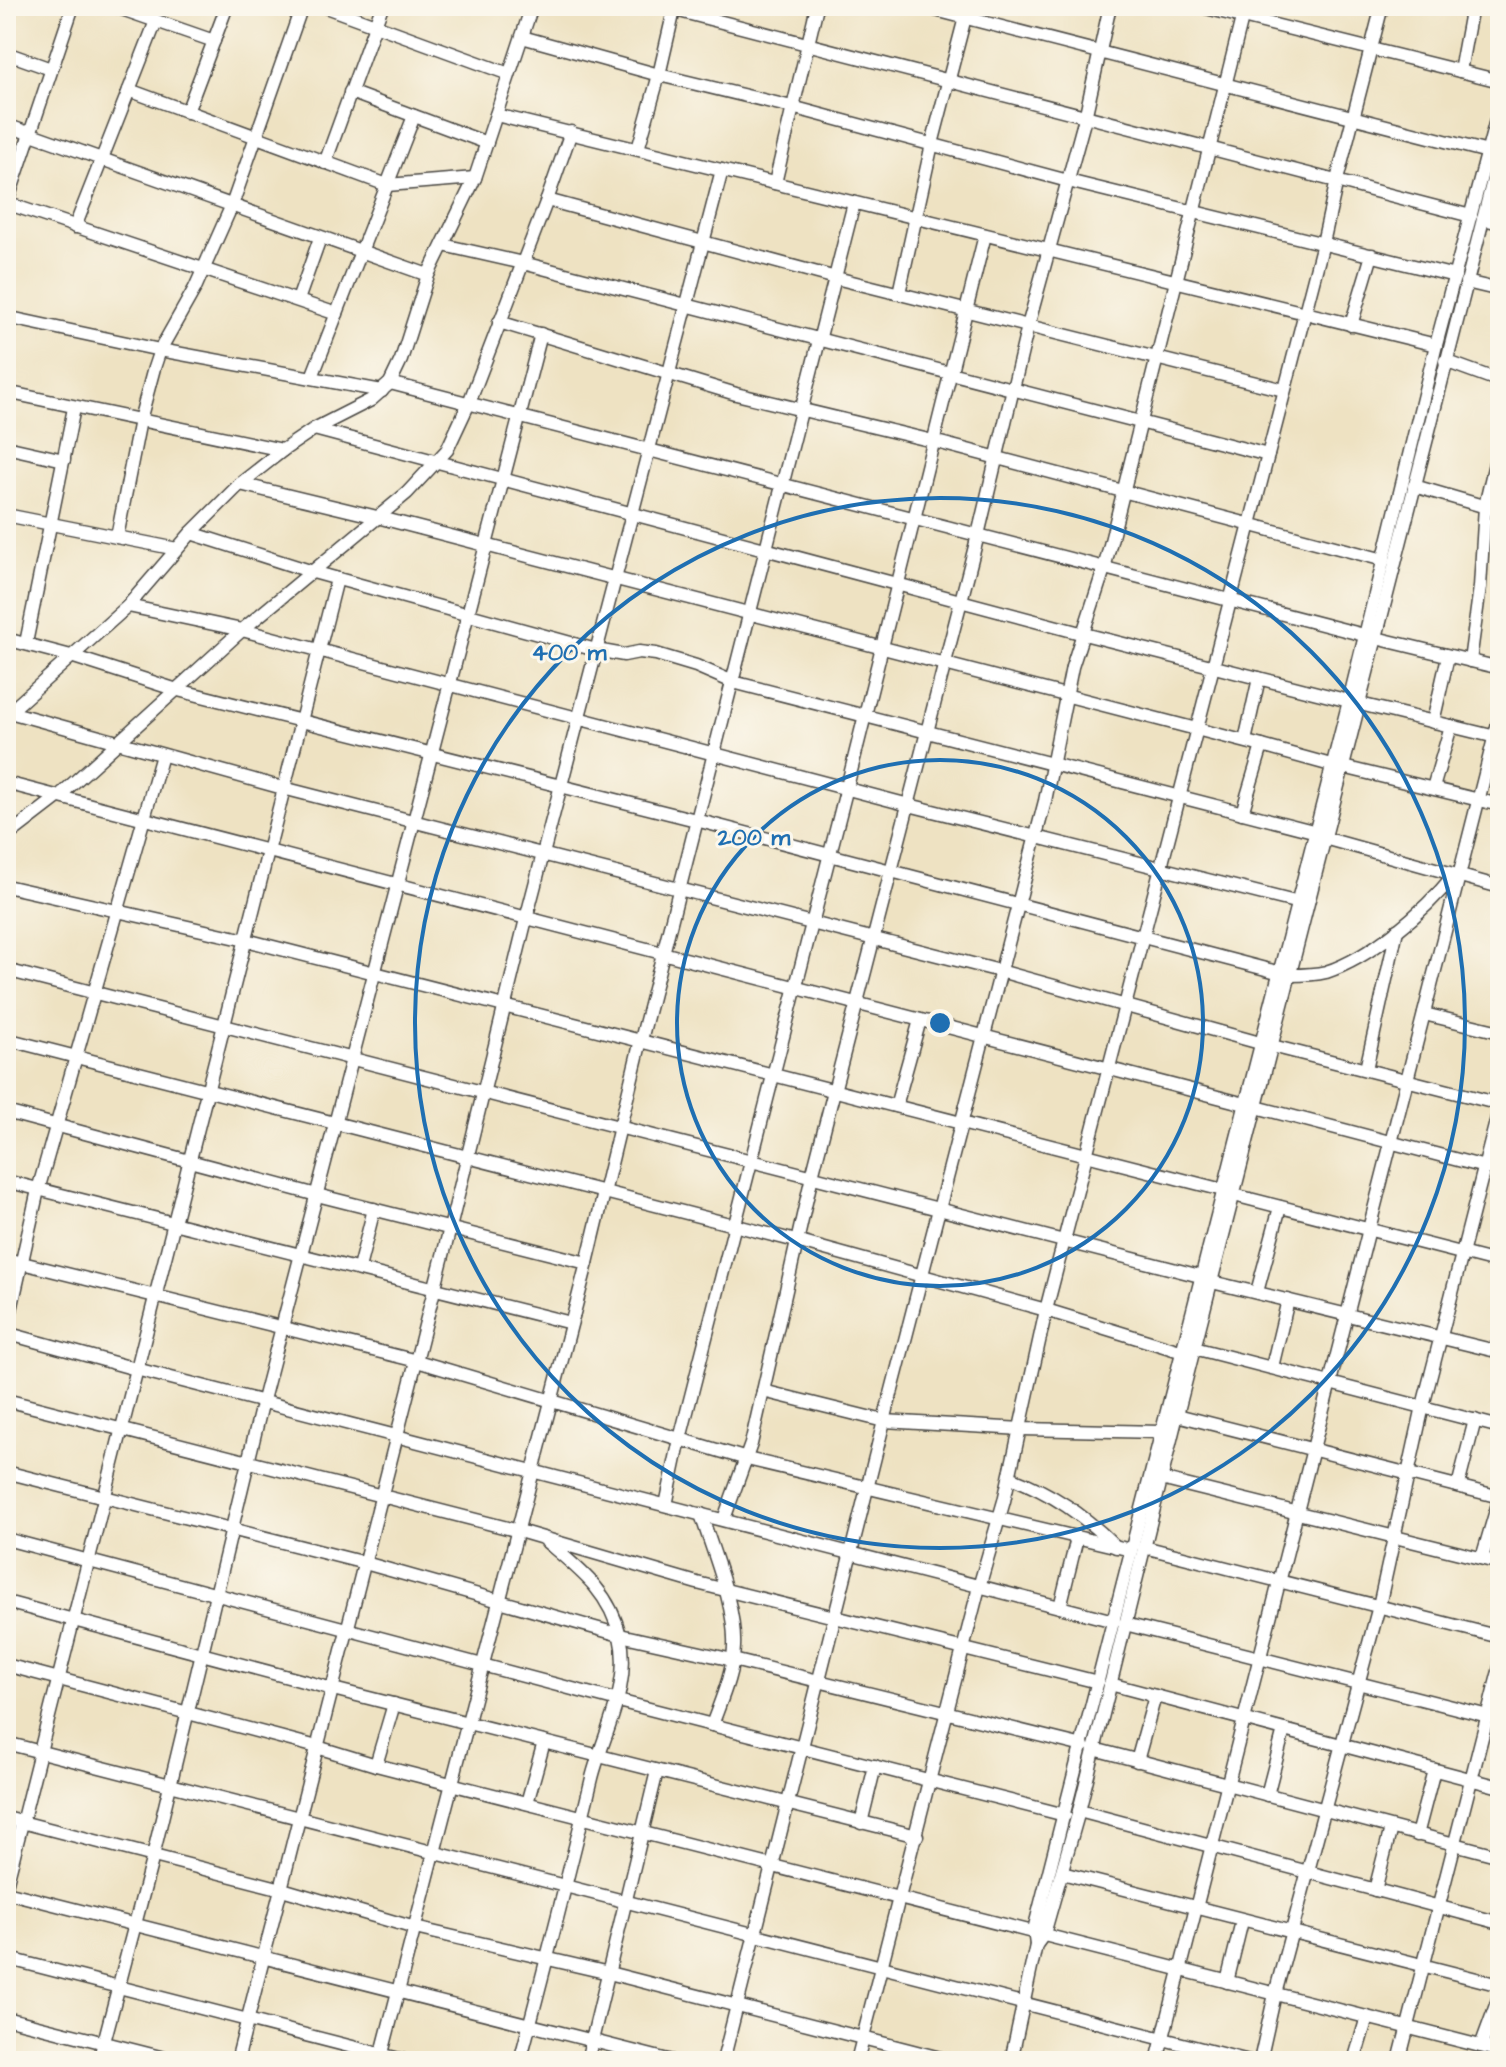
<svg xmlns="http://www.w3.org/2000/svg" width="1506" height="2067" viewBox="0 0 1506 2067" font-family="'Architects Daughter',sans-serif">
<style>
.lines{fill:none;stroke-linecap:round;stroke-linejoin:round}
.minor-casing{stroke:#484642;stroke-width:15}
.minor{stroke:#fff;stroke-width:12}
.ring{fill:none;stroke:#1f6fb2;stroke-width:4}
.centre{fill:#1f6fb2;stroke:#fbf7ec;stroke-width:4}
.ring-label{font-size:24px;text-anchor:middle;font-weight:bold;fill:#1f6fb2;stroke:#fbf7ec;stroke-width:6;stroke-linejoin:round;paint-order:stroke}
</style>
<rect width="100%" height="100%" fill="#fbf7ec"/>
<filter id="ink" filterUnits="userSpaceOnUse"><feTurbulence type="fractalNoise" baseFrequency=".0125" numOctaves="2"/><feDisplacementMap in="SourceGraphic" scale="16" xChannelSelector="R" yChannelSelector="G"/><feConvolveMatrix kernelMatrix="1 2 1 2 8 2 1 2 1" color-interpolation-filters="sRGB"/></filter>
<filter id="wash" filterUnits="userSpaceOnUse"><feTurbulence type="fractalNoise" baseFrequency=".006" numOctaves="4" result="noise"/><feDisplacementMap in="SourceGraphic" scale="32" xChannelSelector="R" yChannelSelector="G"/><feGaussianBlur stdDeviation="1.8" result="paint"/><feColorMatrix in="noise" values="0 0 0 0 0 0 0 0 0 0 0 0 0 0 0 0 0 1.4 0 .05"/><feComposite in="paint" operator="in"/></filter>
<g filter="url(#wash)">
<rect width="100%" height="100%" fill="#eee2c2"/>
</g>
<g filter="url(#ink)">
<g class="lines">
<defs>
<g id="minor">
<path d="M113,6L214,41"/>
<path d="M323,6L509,74"/>
<path d="M660,6L1471,216"/>
<path d="M920,6L1488,152"/>
<path d="M1198,6L1500,81"/>
<path d="M1488,6L1500,9"/>
<path d="M522,37L659,75L792,107L1068,181L1455,276"/>
<path d="M6,53L51,69"/>
<path d="M1460,71L1472,6"/>
<path d="M129,90L156,21"/>
<path d="M350,92L487,143"/>
<path d="M187,112L227,6"/>
<path d="M496,115L1436,345"/>
<path d="M6,125L428,275"/>
<path d="M638,149L659,75L675,6"/>
<path d="M325,163L382,6"/>
<path d="M775,183L817,6"/>
<path d="M547,200L836,278L1284,390"/>
<path d="M6,203L337,314"/>
<path d="M6,205L73,6"/>
<path d="M1483,219L1500,223"/>
<path d="M75,227L129,90L387,185L475,178"/>
<path d="M443,245L523,263L1268,455"/>
<path d="M1466,282L1500,290"/>
<path d="M899,293L932,144L968,6"/>
<path d="M298,300L320,238"/>
<path d="M6,317L160,350L382,391"/>
<path d="M499,322L736,394L933,441L1384,560"/>
<path d="M1351,325L1372,255"/>
<path d="M1445,361L1500,381"/>
<path d="M312,377L414,116"/>
<path d="M390,383L1364,635"/>
<path d="M6,392L283,450"/>
<path d="M314,429L1084,634L1349,701"/>
<path d="M6,447L64,460"/>
<path d="M240,484L377,517L1262,746"/>
<path d="M1414,486L1500,511"/>
<path d="M6,515L177,549"/>
<path d="M191,533L313,572L596,650L624,655L639,652L656,654L696,666L733,682L1313,831"/>
<path d="M117,537L140,420L154,368L160,350L195,288L232,205L302,6"/>
<path d="M128,606L242,630L909,805L1295,902"/>
<path d="M1376,638L1500,668"/>
<path d="M6,639L71,656L174,689L696,820L1277,972"/>
<path d="M26,643L74,408"/>
<path d="M1470,661L1480,587L1485,506L1500,442"/>
<path d="M1360,704L1500,738"/>
<path d="M6,711L283,788L1000,971L1260,1043"/>
<path d="M6,715L128,606L191,533L240,484L283,450L314,429L371,400L390,383L401,360L428,275L475,178L532,6"/>
<path d="M1433,722L1448,656"/>
<path d="M1245,741L1259,678"/>
<path d="M1343,767L1500,805"/>
<path d="M6,783L1245,1104"/>
<path d="M1433,788L1451,726"/>
<path d="M1242,813L1262,746L1331,765"/>
<path d="M6,837L58,797L242,630L407,493L447,450L469,403L547,200L571,132"/>
<path d="M1324,838L1500,887"/>
<path d="M6,886L246,940L1223,1190"/>
<path d="M6,970L1200,1276"/>
<path d="M1289,975C1301,975 1314,975 1326,972C1370,958 1425,911 1453,876"/>
<path d="M1424,1014L1500,1032"/>
<path d="M6,1039L796,1241L1046,1310L1180,1351"/>
<path d="M1272,1046L1500,1104"/>
<path d="M1366,1069L1397,930"/>
<path d="M896,1106L920,1020"/>
<path d="M1256,1107L1500,1171"/>
<path d="M6,1112L317,1195L587,1263"/>
<path d="M6,1181L571,1323"/>
<path d="M1234,1195L1500,1263"/>
<path d="M6,1259L417,1361L747,1459L1131,1550"/>
<path d="M359,1268L374,1209"/>
<path d="M1212,1282L1500,1352"/>
<path d="M1257,1292L1280,1207"/>
<path d="M6,1332L38,1190L162,755"/>
<path d="M6,1333L136,1369L1114,1621"/>
<path d="M1194,1348L1500,1427"/>
<path d="M1272,1367L1288,1300"/>
<path d="M763,1391L884,1421L1022,1429L1160,1432"/>
<path d="M6,1400L519,1531L697,1583L1098,1682"/>
<path d="M1177,1415L1500,1497"/>
<path d="M6,1472L365,1563L620,1635L733,1660L1083,1746"/>
<path d="M1010,1477C1052,1493 1084,1515 1116,1547"/>
<path d="M1161,1479L1500,1563"/>
<path d="M1458,1486L1475,1420"/>
<path d="M666,1505L680,1439L847,787L985,235"/>
<path d="M701,1514C713,1553 736,1606 734,1647C733,1674 721,1700 712,1725"/>
<path d="M724,1519L751,1444L812,1176L978,535L1028,326L1085,118L1110,6"/>
<path d="M6,1539L618,1701L1065,1815"/>
<path d="M1144,1547L1500,1637"/>
<path d="M1482,1558L1500,1497"/>
<path d="M6,1602L333,1689L917,1836"/>
<path d="M1060,1607L1077,1538"/>
<path d="M1125,1624L1500,1719"/>
<path d="M6,1665L317,1747L376,1765L1500,2051"/>
<path d="M1110,1684L1500,1787"/>
<path d="M6,1743L1249,2061"/>
<path d="M1094,1749L1500,1856"/>
<path d="M1137,1761L1155,1696"/>
<path d="M376,1765L394,1704"/>
<path d="M1267,1795L1284,1730"/>
<path d="M527,1803L544,1742"/>
<path d="M1079,1811L1500,1923"/>
<path d="M6,1818L282,1889L415,1928L609,1973L952,2061"/>
<path d="M861,1823L875,1766"/>
<path d="M1417,1835L1434,1770"/>
<path d="M1062,1873L1500,1985"/>
<path d="M6,1886L337,579"/>
<path d="M1375,1890L1391,1828"/>
<path d="M6,1892L672,2061"/>
<path d="M1036,1945L1034,1930L1349,701L1436,345L1500,105"/>
<path d="M6,1958L407,2061"/>
<path d="M1227,1982L1242,1921"/>
<path d="M6,2018L176,2061"/>
<path d="M1481,2046L1500,1994"/>
<path d="M99,2061L153,1856L263,1400L541,334"/>
<path d="M237,2061L450,1228L526,919L722,170"/>
<path d="M380,2061L587,1263L641,1040L854,203"/>
<path d="M520,2061C545,1967 569,1872 592,1778C604,1731 632,1686 620,1636C610,1592 580,1570 547,1542"/>
<path d="M587,2061L657,1771"/>
<path d="M723,2061L884,1421L1045,801L1072,667L1104,569L1245,6"/>
<path d="M857,2061L979,1587L1004,1501L1046,1310L1323,243L1337,180L1382,6"/>
<path d="M1011,2061L1036,1945L1044,1934L1079,1811L1177,1415L1500,153"/>
<path d="M1157,2061L1500,715"/>
<path d="M1260,2061L1275,1994L1379,1606L1423,1406L1500,1106"/>
<path d="M1354,2061L1367,2017"/>
<path d="M1399,2061L1500,1667"/>
</g>
</defs>
<use href="#minor" class="minor-casing"/>
<use href="#minor" class="minor"/>
</g>
</g>
<g class="ring">
<circle cx="940" cy="1023" r="263"/>
<circle cx="940" cy="1023" r="525"/>
</g>
<circle cx="940" cy="1023" r="12" class="centre"/>
<g class="ring-label">
<text x="569" y="660">400 m</text>
<text x="754" y="845">200 m</text>
</g>
<rect width="1506" height="2067" fill="none" stroke="#fbf7ec" stroke-width="32"/>
</svg>
